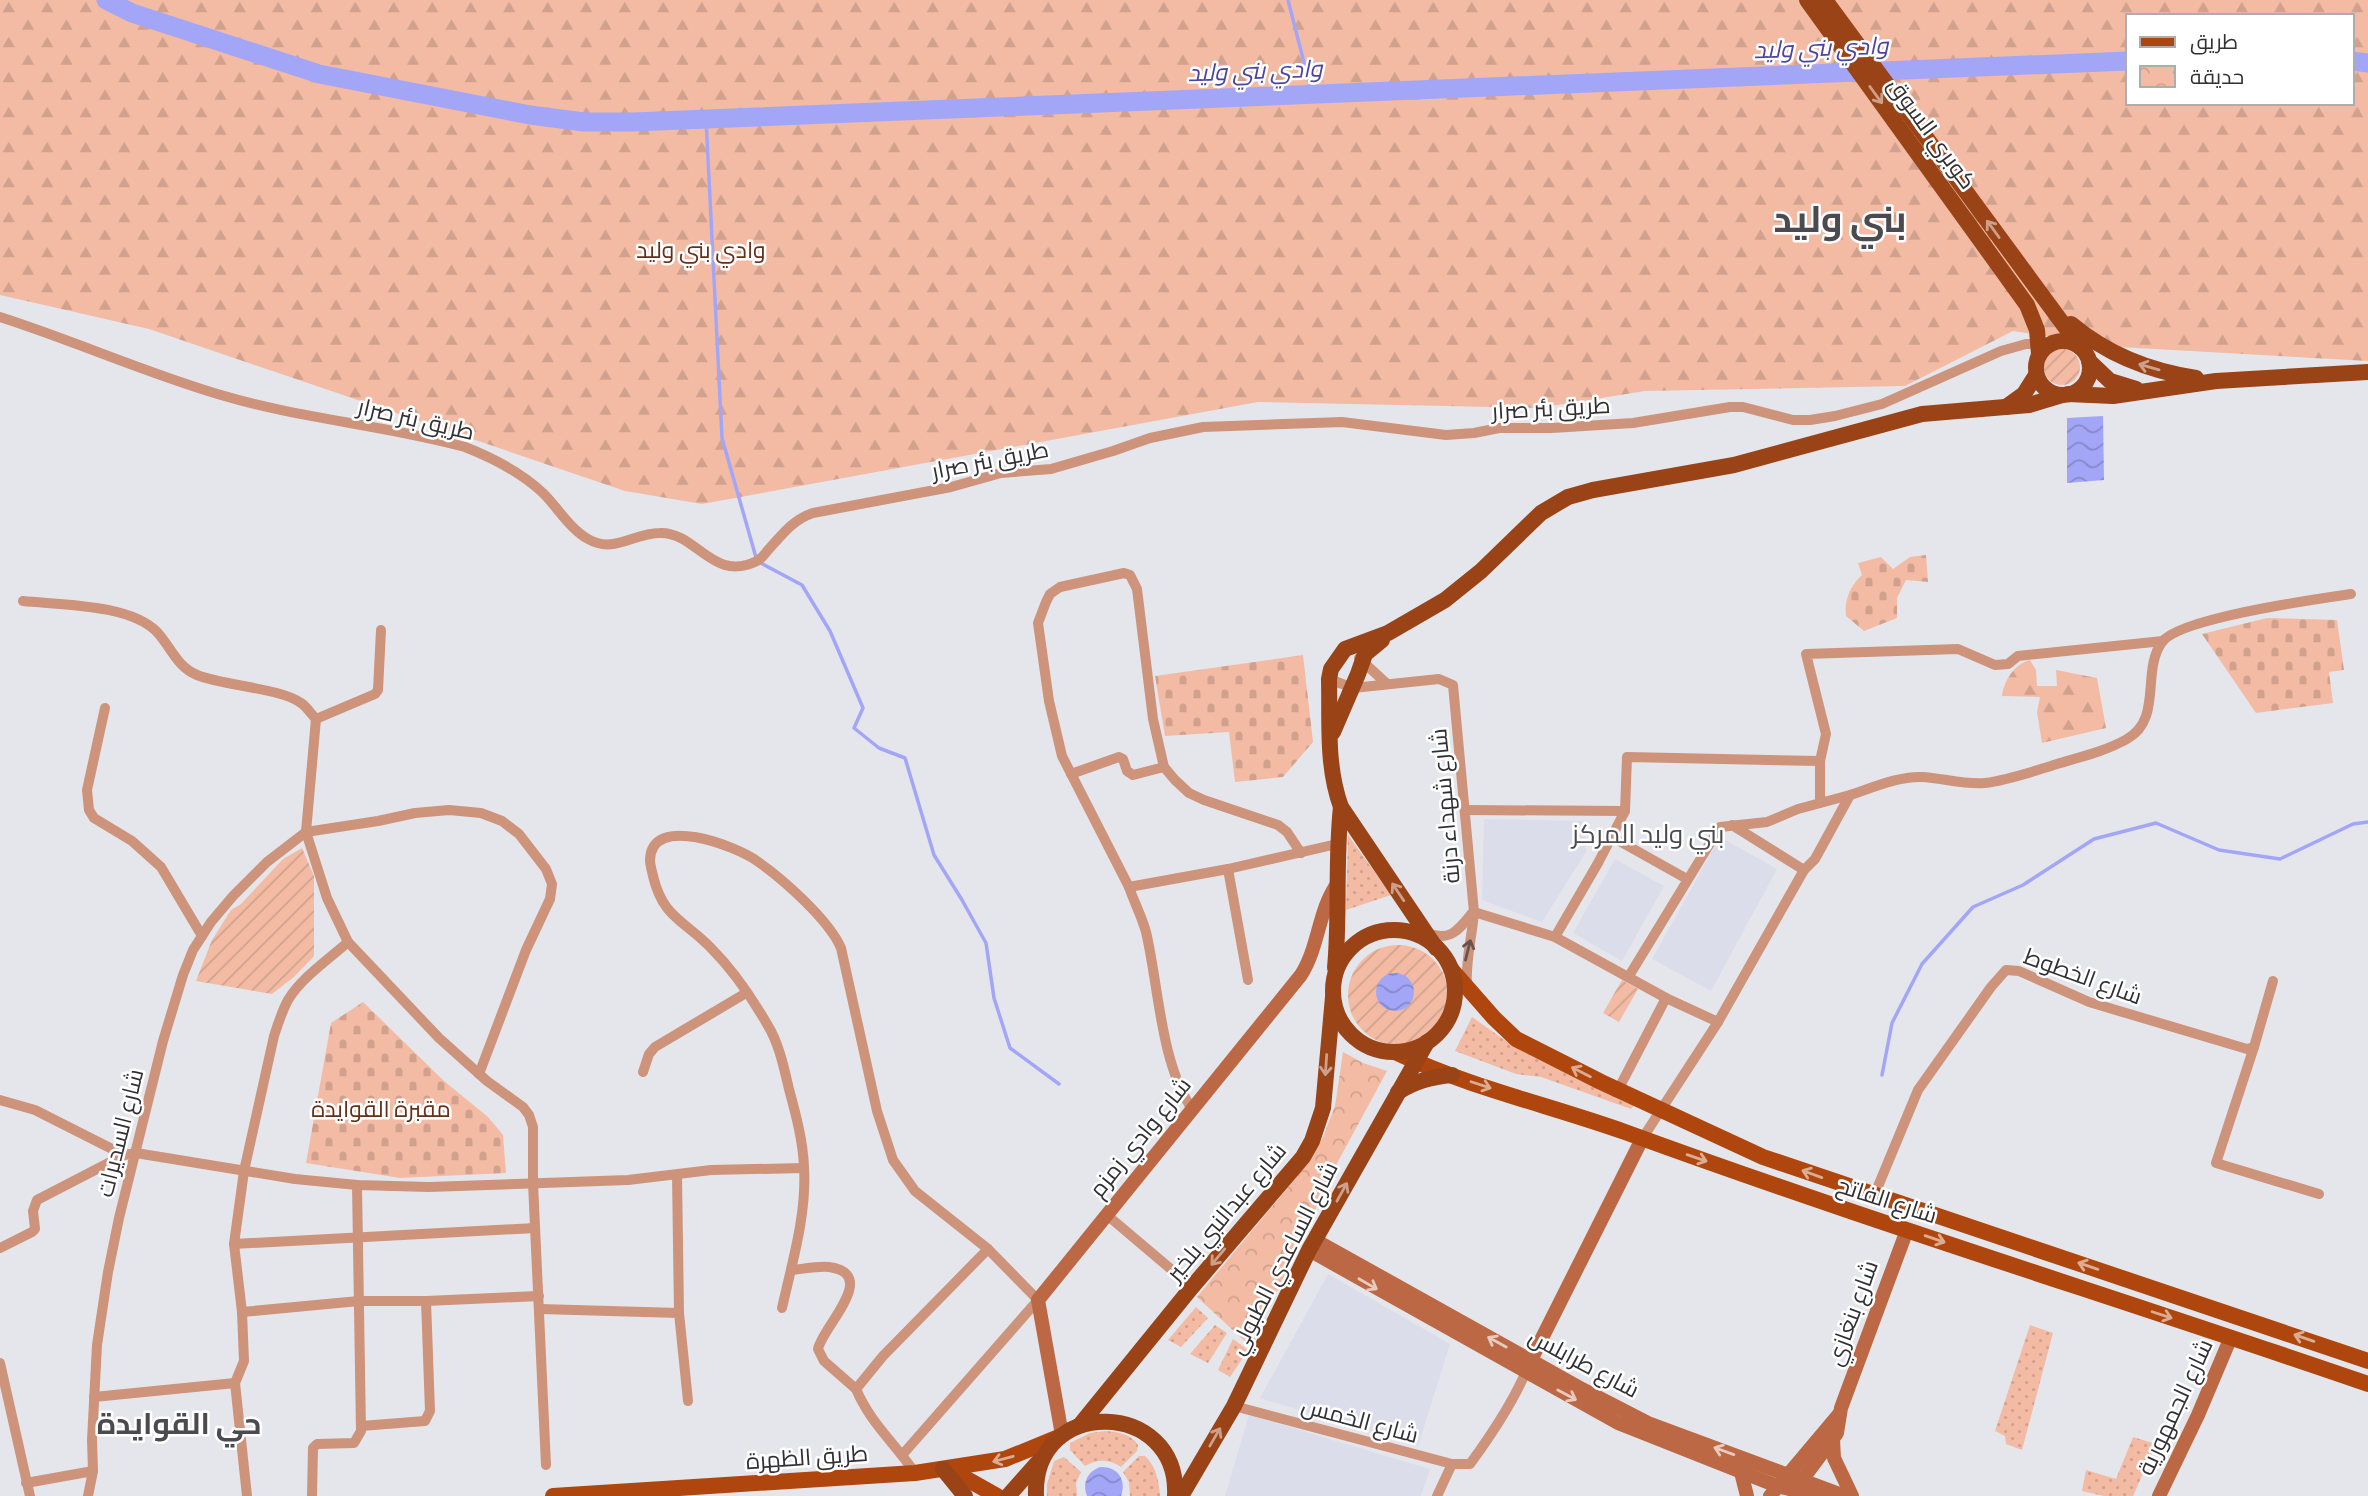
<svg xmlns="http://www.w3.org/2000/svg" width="2368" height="1496" viewBox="0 0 2368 1496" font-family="Manrope,Cairo,sans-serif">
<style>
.built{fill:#dcddeb}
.grass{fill:url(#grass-dots)}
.forest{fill:url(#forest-firs);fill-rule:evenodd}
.cemetery{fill:url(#cemetery-stones)}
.park{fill:url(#park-crowns)}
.garden{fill:url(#garden-furrows)}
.water{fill:url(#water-waves)}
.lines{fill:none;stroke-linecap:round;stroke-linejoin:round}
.stream{stroke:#a3a6f7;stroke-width:3.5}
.river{stroke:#a3a6f7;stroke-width:19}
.minor{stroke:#ce937b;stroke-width:10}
.secondary{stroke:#bd6844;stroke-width:14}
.primary{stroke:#ae460d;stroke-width:16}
.trunk{stroke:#9a4317;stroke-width:16}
.oneway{stroke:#cca18b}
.oneway2{stroke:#68534d}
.oneway3{stroke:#dbac92}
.oneway4{stroke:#e8cabe}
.labels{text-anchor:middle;stroke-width:5;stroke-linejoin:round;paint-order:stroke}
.street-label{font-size:23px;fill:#313134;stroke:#fff}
.park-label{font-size:23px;fill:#662f17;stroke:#fff}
.water-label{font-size:24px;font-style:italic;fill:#4b45a2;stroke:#fff}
.quarter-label{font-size:26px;fill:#4a4a4f;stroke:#fff}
.district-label{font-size:30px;font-weight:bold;fill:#4a4a4f;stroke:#fff}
.town-label{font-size:37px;font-weight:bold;fill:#4a4a4f;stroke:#fff}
</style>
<defs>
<pattern id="grass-dots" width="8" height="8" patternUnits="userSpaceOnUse" patternTransform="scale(1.75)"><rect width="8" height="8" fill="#f3bba4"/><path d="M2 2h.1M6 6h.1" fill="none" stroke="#d1a18e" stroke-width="1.8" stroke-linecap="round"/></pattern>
<pattern id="forest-firs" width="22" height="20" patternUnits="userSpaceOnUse" patternTransform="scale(1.75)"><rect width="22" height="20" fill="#f3bba4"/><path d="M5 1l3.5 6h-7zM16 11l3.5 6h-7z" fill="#d1a18e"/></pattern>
<pattern id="cemetery-stones" width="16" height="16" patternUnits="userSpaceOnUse" patternTransform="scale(1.75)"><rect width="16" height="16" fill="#f3bba4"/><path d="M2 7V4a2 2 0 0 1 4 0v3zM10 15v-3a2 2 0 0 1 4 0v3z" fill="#d1a18e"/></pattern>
<pattern id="park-crowns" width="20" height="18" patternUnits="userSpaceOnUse" patternTransform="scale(1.75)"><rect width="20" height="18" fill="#f3bba4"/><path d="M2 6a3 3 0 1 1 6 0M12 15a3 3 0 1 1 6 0" fill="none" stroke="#d1a18e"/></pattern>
<pattern id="garden-furrows" width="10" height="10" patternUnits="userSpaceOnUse" patternTransform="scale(1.75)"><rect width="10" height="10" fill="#f3bba4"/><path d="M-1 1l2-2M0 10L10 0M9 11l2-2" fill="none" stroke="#d1a18e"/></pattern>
<pattern id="water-waves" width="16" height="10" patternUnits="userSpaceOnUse" patternTransform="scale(1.75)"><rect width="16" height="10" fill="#a3a6f7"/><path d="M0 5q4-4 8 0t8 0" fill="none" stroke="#8588c9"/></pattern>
</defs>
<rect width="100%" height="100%" fill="#e5e6ec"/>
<g class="built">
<path d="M1484,819L1586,821V852L1542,922L1482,900Z"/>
<path d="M1720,837L1777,869L1711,991L1652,959Z"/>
<path d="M1615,859L1664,886L1622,961L1573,933Z"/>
<path d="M1328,1274L1450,1344L1418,1446L1260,1398Z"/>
<path d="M1249,1415L1430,1469L1421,1496H1225Z"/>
</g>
<g class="grass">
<path d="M1348,835L1391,895L1346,910Z"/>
<path d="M1472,1017L1513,1046L1635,1105L1631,1109L1541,1077L1516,1074L1455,1051Z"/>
<path d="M1196,1307L1208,1318L1181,1347L1168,1340Z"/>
<path d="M1215,1325L1227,1333L1208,1363L1190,1354Z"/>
<path d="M2030,1325L2053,1333L2022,1450L2006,1444L2005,1436L1995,1431Z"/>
<path d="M1233,1339L1248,1350L1230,1377L1218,1370Z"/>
<path d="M1106,1431C1118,1432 1131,1434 1138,1445L1137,1451L1121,1467C1109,1459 1098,1459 1085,1466L1070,1450V1443L1090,1433Z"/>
<path d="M2133,1437L2156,1444L2133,1496H2104L2082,1491L2086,1470L2116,1479Z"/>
<path d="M1139,1456H1145C1156,1466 1159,1481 1160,1496H1130L1129,1482L1123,1472Z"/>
<path d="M1064,1457L1081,1472L1076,1483L1077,1496H1047V1484L1054,1461Z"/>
</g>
<g class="forest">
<path d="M0,0H2368V361L2119,347L2013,331L1905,386L1645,391L1539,408L1258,402L702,504L625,491L149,329L0,295ZM2128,16H2352V103H2128Z"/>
<path d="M2030,660L2036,670L2037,686H2057L2056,670L2097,678L2106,728L2042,743L2037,712L2040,697L2002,696C2004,681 2014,664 2030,660Z"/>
</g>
<g class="cemetery">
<path d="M1926,555L1928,582L1906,580L1897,598V618L1864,631L1846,616C1844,600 1850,586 1862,575L1858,563L1881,557L1893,569L1910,557Z"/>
<path d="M2267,618L2337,620L2344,670L2329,672L2333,703L2256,713L2202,634Z"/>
<path d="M1303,655L1313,742L1283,777L1235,782L1229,732L1165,736L1155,676Z"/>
<path d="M363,1002L444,1081L488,1117L503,1135L506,1173L400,1178L306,1163L331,1023Z"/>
</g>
<path class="park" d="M1343,1052L1363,1063L1387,1071L1335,1167L1251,1347L1197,1297L1289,1186L1323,1137L1335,1106Z"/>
<g class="garden">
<circle cx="2062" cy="367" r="18"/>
<path d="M302,848L314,876V956L294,977L272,994L196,981L212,940L231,910L241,904L283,859Z"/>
<circle cx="1398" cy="995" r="50"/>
<path d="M1622,980L1638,989L1619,1022L1603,1013Z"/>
</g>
<g class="water">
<path d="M2103,416L2104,480L2067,483V418Z"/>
<circle cx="1395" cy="992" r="19"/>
<path d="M1100,1467C1117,1466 1127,1479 1121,1496H1087C1082,1483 1087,1472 1100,1467Z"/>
</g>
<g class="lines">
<g class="stream">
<path d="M1288,0L1312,94"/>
<path d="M706,119L722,438L757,561L802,585L830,631L863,708L854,728L879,748L905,758L934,855L962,900L986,943L994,998L1010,1048L1059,1084"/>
<path d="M1882,1075L1892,1023L1922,964L1973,907L2023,885L2094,839L2156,823L2219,850L2280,859L2353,824L2368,822"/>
</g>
<g class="river">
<path d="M106,0L132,13L319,74L530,115L584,122H633L2128,61"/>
<path d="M2352,61L2368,63"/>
</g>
<g class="minor">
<path d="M0,317C75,341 146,373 221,395C301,419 385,425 465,447C493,458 522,473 543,493C558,508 570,529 588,539C614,554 633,533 660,533C697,532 712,583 757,561C761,559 765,554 768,550C782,535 792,520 813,513L951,487L1001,473L1051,469L1113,451L1150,438L1203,427L1342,422L1446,435L1474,433L1499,428H1552L1633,423L1730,407H1743L1793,420H1810L1835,416L1882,404L2001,351L2026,344H2049"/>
<path d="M23,601C61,605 130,604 157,632C171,647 177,667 197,675C224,686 281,688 301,703C307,707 311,714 316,719L306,832L327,898L348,942L439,1038L487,1081L523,1107L529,1115L533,1127V1183L546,1465"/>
<path d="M1359,658L1387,684"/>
<path d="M1329,679L1353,688L1439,679L1453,685L1474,912C1472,938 1465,961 1467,987"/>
<path d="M105,708L87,790L89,810L94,818L132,841L161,867L202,936"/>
<path d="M316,719L375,694L378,690L381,630"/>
<path d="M1071,774L1119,757L1123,759L1127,771L1133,775L1164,767"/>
<path d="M1820,803V761L1826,734L1806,654L1958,649L1995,665L2008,664L2018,656L2163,641"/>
<path d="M1465,810L1625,811"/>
<path d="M1732,825L1804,870"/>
<path d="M1612,837L1687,879"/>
<path d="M1228,869L1248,980"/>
<path d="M1129,887L1062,756L1049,701L1038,623L1046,602L1050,594L1060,587L1124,573L1130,575L1137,589L1153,719L1164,767L1175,780L1189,793L1204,800L1278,825L1287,832L1301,853"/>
<path d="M1474,912L1555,937L1666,998L1718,1022"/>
<path d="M1426,933C1450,942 1458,931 1473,912"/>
<path d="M1555,937L1598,863L1625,811L1627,757L1820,761"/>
<path d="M1629,976L1720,827L1767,822L1798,809L1850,795"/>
<path d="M2254,1047L2216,1163L2319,1194"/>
<path d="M643,1072L649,1054L655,1047L746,993"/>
<path d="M1618,1090L1666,998"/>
<path d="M0,1100L35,1110L124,1155"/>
<path d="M1192,1109C1160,1061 1159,987 1146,932C1142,917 1134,902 1129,887L1228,869L1337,844"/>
<path d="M1642,1139L1718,1022L1804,870L1815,859L1850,795C1872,788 1898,776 1922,777C1942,778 1965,785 1985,783C2010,780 2034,771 2057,764C2080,757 2106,751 2127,739C2163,719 2141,671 2162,642C2180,618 2317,599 2351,594"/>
<path d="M677,1175L679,1313"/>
<path d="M1874,1196L1918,1090L1991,987L2006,970L2019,971L2089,1002L2247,1049L2254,1047L2273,981"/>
<path d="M1107,1215L1192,1287"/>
<path d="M234,1244L535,1228"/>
<path d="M0,1248L32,1232L35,1229L33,1211L37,1200L124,1155L136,1153L295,1179L357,1185L429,1187L628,1180L711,1170L804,1168"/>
<path d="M791,1270C803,1269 817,1266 829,1267C880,1274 823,1326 818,1349L824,1361L856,1389"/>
<path d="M426,1301L539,1296"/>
<path d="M782,1308C792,1263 807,1214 804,1167C803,1141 796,1115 789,1089C784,1068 779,1043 767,1024C752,998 732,969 711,948C684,920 663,918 653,876C652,871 650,865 650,860C651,813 736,846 757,861C783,879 829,920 841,948L877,1111L893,1160L915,1191L988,1249L1038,1300L903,1454"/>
<path d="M540,1309L679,1313L688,1401"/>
<path d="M242,1312L359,1301H426L430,1411L425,1421L361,1426"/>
<path d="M0,1363L30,1496"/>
<path d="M94,1397L235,1383"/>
<path d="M1234,1406L1452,1464H1470C1492,1434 1514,1401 1528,1367"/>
<path d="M915,1473C894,1442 871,1424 856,1389L883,1356L988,1249"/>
<path d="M26,1483L93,1471"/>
<path d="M88,1496L93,1471L92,1440L97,1345L108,1272L119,1218L163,1041L183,975L193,950L211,922L233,896L267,862L306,832L378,821L415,813L449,810L481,813L502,821L519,834L546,869L552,884L550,899L526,950L479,1074"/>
<path d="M247,1496L235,1383L244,1361L242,1312L234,1244L244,1171L274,1036C278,1024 282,1011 288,1000C302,977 328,960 348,942"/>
<path d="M312,1496L313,1448L317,1444L354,1443L361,1431L357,1185"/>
<path d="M1437,1496L1452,1464"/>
</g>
<g class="secondary">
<path d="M1315,1240L1582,1389L1648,1423L1845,1496"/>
<path d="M1309,1250L1618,1423L1777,1486L1818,1496"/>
<path d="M1531,1360L1642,1139"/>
<path d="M1062,1435L1038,1300L1301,975C1319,947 1318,911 1337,884"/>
<path d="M1833,1439L1834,1458L1852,1496"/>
<path d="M1741,1472L1747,1496"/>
<path d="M1799,1484L1837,1433L1841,1408L1907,1230"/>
<path d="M1770,1496L1840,1413"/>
<path d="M2159,1496L2198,1415L2231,1337"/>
</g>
<g class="primary">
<path d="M1451,969L1494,1018L1516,1039L1601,1082L1763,1157L2368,1361"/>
<path d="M1395,1052C1468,1087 1549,1105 1625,1132C1871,1222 2121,1299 2368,1384"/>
<path d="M945,1470L965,1478L997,1496"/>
<path d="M553,1496L915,1473L1005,1459L1059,1437"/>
</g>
<g class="trunk">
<path d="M1807,0L2027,305L2037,330L2039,354"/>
<path d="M1825,0L2080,347"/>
<path d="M2071,324C2108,355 2149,371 2196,378"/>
<circle cx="2063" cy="368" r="27"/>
<path d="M2089,361L2110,381L2136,389"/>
<path d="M2068,394L2113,396L2216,381L2368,372"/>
<path d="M2006,407L2024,394L2036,375"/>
<path d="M1333,732L1358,674L1365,654L1382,640"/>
<circle cx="1394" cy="991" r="61"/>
<path d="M1436,948L1341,807C1326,766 1330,722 1329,679L1331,669L1345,649L1388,633L1445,600L1481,571L1541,513L1568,497L1593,490L1734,465L1922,414L2029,405L2062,395"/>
<path d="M1335,968C1340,914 1335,861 1341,807"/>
<path d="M1398,1092C1416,1081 1431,1077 1452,1075"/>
<path d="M1080,1425L1192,1287L1303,1157L1312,1141L1323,1108L1333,997"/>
<path d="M943,1469L965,1496"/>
<path d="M1008,1496L1040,1460"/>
<path d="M1036,1496C1032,1395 1180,1399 1175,1496"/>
<path d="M1181,1496L1234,1406L1309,1250L1427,1042"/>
</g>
</g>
<defs><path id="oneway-shaft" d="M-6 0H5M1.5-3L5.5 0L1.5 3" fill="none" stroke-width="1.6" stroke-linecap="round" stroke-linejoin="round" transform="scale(1.75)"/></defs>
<g class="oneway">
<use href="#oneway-shaft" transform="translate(1876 95) rotate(54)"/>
<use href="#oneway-shaft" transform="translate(1993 229) rotate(-126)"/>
<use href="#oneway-shaft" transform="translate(2149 367) rotate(-164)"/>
<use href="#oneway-shaft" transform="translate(1398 892) rotate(-124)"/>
<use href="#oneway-shaft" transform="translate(1326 1065) rotate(94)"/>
<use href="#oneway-shaft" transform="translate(1342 1192) rotate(-61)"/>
<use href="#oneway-shaft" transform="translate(1218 1257) rotate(130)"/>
<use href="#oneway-shaft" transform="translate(1215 1437) rotate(-60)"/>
</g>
<use class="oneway2" href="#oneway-shaft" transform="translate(1468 950) rotate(-76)"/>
<g class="oneway3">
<use href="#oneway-shaft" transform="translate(1581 1072) rotate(-153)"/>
<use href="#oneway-shaft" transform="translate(1481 1085) rotate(18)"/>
<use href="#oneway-shaft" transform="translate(1697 1158) rotate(19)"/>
<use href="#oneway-shaft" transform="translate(1812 1174) rotate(-160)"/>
<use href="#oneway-shaft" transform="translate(1935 1239) rotate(19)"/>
<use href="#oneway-shaft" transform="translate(2088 1266) rotate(-161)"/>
<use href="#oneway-shaft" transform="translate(2162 1315) rotate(18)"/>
<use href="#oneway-shaft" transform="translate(2304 1338) rotate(-161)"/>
<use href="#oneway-shaft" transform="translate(1003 1459) rotate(165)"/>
</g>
<g class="oneway4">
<use href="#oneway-shaft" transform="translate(1368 1284) rotate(30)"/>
<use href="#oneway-shaft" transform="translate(1497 1342) rotate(-151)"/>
<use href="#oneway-shaft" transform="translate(1567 1395) rotate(28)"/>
<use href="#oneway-shaft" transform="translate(1724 1451) rotate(-160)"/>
</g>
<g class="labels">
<g class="street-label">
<text transform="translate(1932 133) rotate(54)" y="8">كوبري السوق</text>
<text transform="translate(1551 408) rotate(-3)" y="8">طريق بئر صرار</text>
<text transform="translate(416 419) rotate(13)" y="8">طريق بئر صرار</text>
<text transform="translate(990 460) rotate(-11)" y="8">طريق بئر صرار</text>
<text transform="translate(1445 806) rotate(-95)" y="8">شارع شهداء درنة</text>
<text transform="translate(2083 976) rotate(20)" y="8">شارع الخطوط</text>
<text transform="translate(120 1133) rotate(-76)" y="8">شارع السديرات</text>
<text transform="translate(1140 1137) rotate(-51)" y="8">شارع وادي زمزم</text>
<text transform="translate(1887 1200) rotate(18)" y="8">شارع الفاتح</text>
<text transform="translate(1226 1212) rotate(-50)" y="8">شارع عبدالنبي بلخير</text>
<text transform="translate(1283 1258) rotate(-63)" y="8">شارع الساعدي الطبولي</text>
<text transform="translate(1852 1313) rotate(-70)" y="8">شارع بنغازي</text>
<text transform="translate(1584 1363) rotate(28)" y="8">شارع طرابلس</text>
<text transform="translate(2175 1407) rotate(-65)" y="8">شارع الجمهورية</text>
<text transform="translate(1360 1420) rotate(15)" y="8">شارع الخمس</text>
<text transform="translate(807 1457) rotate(-4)" y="8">طريق الظهرة</text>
</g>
<g class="park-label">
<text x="701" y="258">وادي بني وليد</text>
<text x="381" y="1117">مقبرة القوايدة</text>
</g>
<g class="water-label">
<text transform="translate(1821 48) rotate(-2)" y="8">وادي بني وليد</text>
<text transform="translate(1255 71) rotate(-2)" y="8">وادي بني وليد</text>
</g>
<g class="quarter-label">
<text x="1648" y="843">بني وليد المركز</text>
</g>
<g class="district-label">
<text x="179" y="1434">حي القوايدة</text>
</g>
<g class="town-label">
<text x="1840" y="232">بني وليد</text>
</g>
</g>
<rect x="2126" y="14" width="228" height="91" fill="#ffffff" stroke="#adadae" stroke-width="2"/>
<rect x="2140" y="37" width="35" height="10" fill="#ae460d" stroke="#adadae" stroke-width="2"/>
<text x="2190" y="49" font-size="21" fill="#313134">طريق</text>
<rect x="2140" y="66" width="35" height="21" fill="url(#park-crowns)" stroke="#adadae" stroke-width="2"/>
<text x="2190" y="84" font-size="21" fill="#313134">حديقة</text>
</svg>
